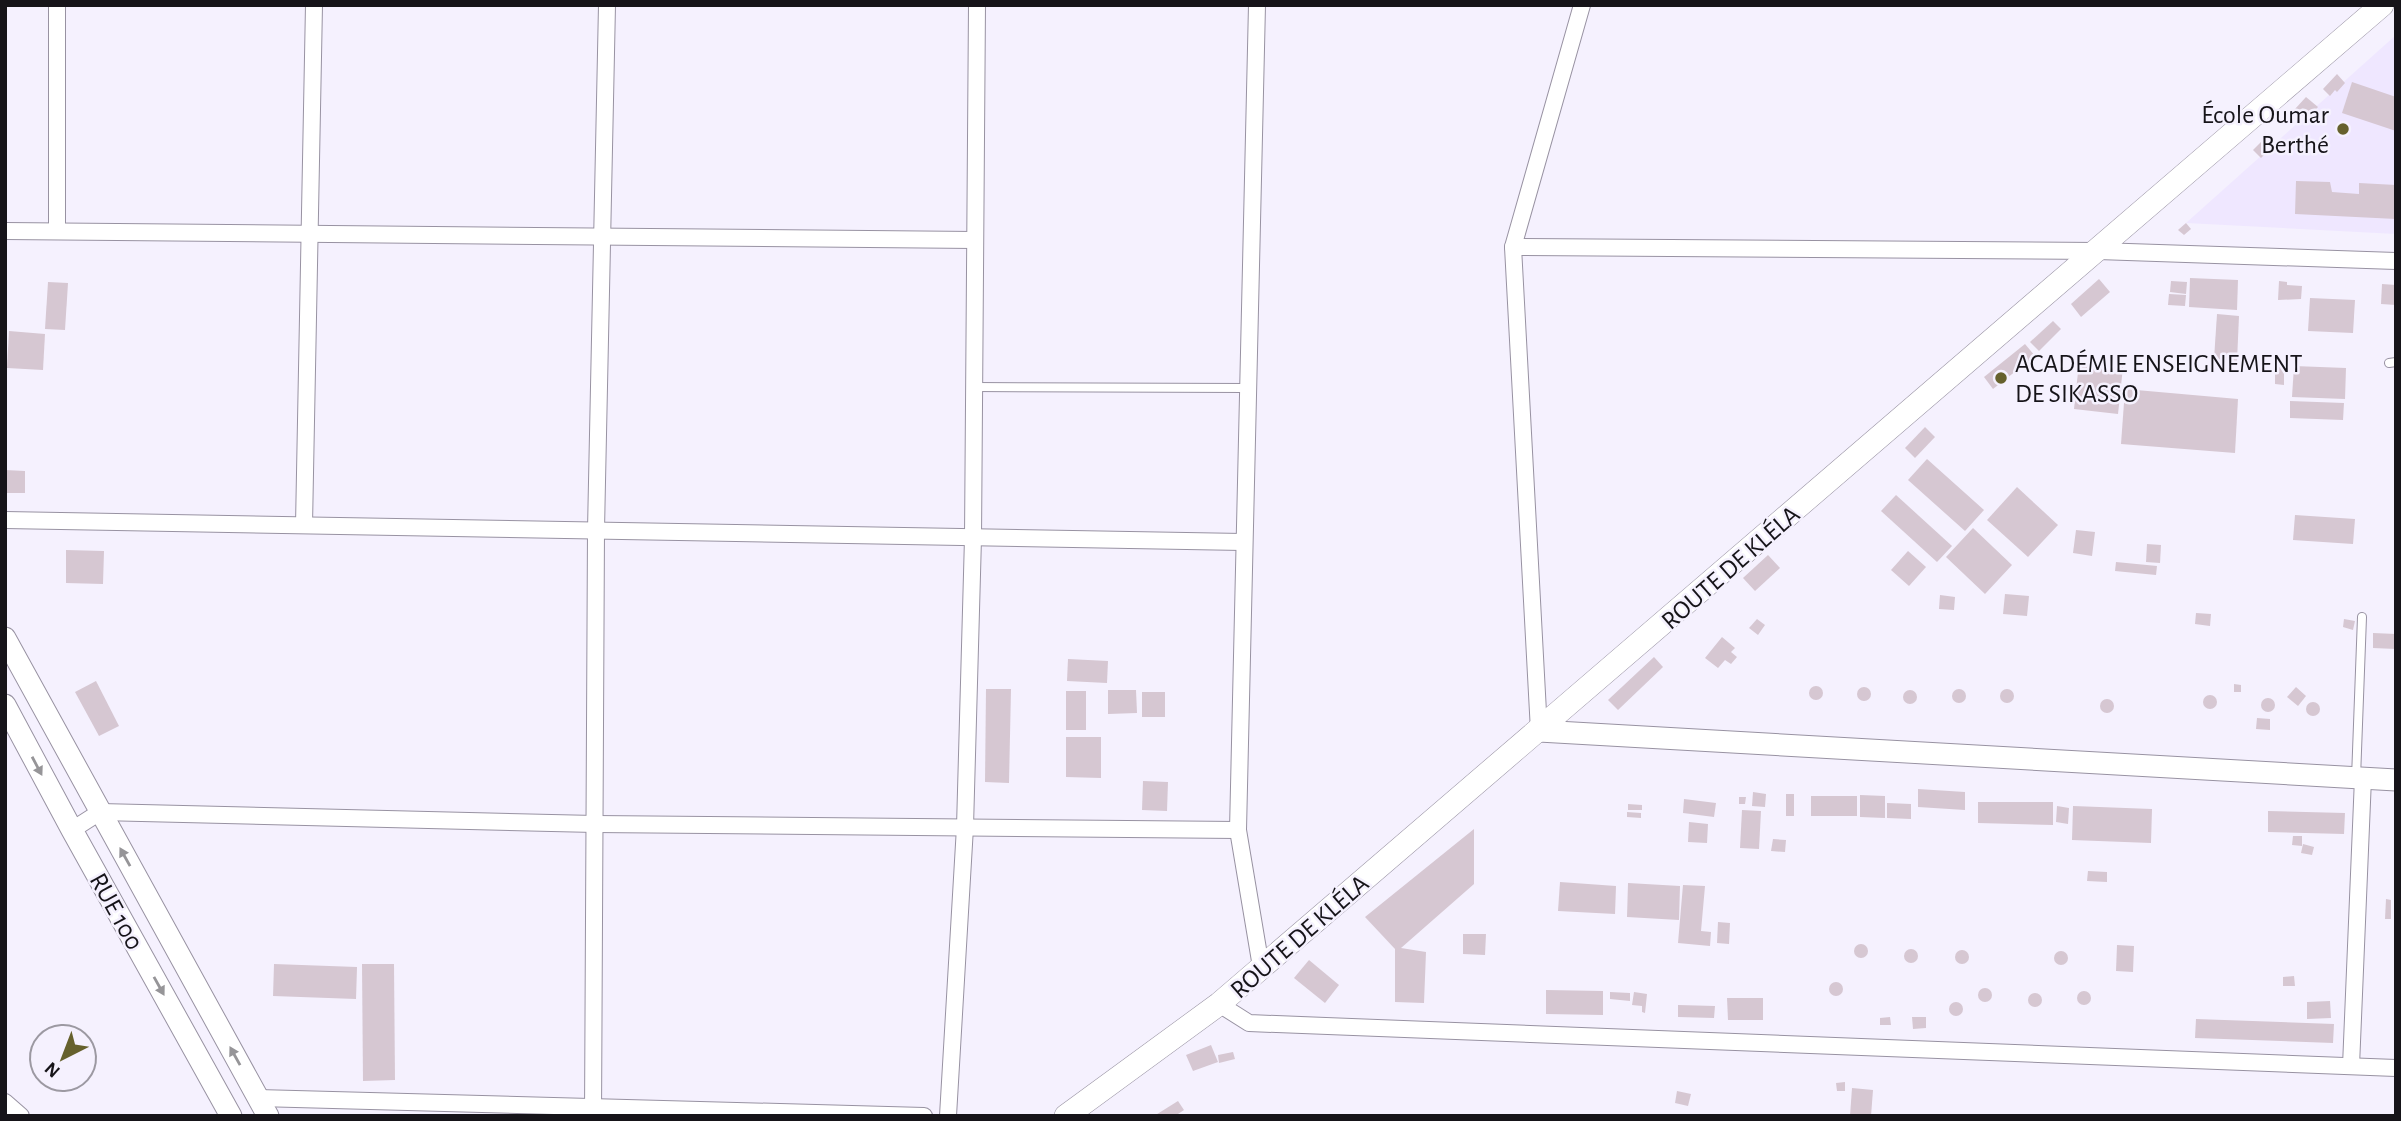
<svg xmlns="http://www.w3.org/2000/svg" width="2401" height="1121" viewBox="0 0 2401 1121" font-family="'Alegreya Sans',sans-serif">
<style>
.built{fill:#efe7ff}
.building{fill:#d6c7d2}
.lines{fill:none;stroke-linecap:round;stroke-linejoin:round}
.service-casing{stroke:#9892a2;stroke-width:10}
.minor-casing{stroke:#9892a2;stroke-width:18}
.tertiary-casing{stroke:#9892a2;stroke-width:23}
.secondary-casing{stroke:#9892a2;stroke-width:24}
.service{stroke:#fff;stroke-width:8}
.minor{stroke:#fff;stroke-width:16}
.tertiary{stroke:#fff;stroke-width:21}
.secondary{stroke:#fff;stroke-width:23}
.oneway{fill:#969598}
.poi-dot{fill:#66612d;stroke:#f5f1fe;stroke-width:2.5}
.labels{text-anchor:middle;stroke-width:5;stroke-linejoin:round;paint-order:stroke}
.poi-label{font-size:26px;fill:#161419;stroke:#f5f1fe;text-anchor:end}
.street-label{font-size:26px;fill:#161419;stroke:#f5f1fe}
</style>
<rect width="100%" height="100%" fill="#f5f1fe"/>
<path class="built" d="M2396,35V234L2186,223Z"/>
<g class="building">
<path d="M2337,74L2345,83L2337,92L2335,90L2330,96L2323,89Z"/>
<path d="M2352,82L2396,97V131L2342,113Z"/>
<path d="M2306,97L2318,107L2307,120L2295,109Z"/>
<path d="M2261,142L2269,150L2261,158L2253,150Z"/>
<path d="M2296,181L2330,182L2332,192L2359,194V183L2396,185V219L2295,214Z"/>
<path d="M2186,223L2191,229L2184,235L2178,230Z"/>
<path d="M2190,278L2238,280L2237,310L2189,307Z"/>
<path d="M2099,279L2110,292L2081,317L2071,304Z"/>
<path d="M2171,281L2187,282L2186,294L2170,292Z"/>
<path d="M2279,281L2287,282V285L2302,286L2301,299L2278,300Z"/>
<path d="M48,282L68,283L65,330L45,329Z"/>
<path d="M2382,284L2396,285V305L2381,304Z"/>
<path d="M2169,294L2186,295L2185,306L2168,305Z"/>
<path d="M2310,298L2355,300L2353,333L2308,331Z"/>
<path d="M2217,314L2239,316L2237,361L2214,359Z"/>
<path d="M2053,321L2061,329L2039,351L2030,342Z"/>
<path d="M9,331L45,334L43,370L7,368Z"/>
<path d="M2025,344L2035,356L1993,389L1984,377Z"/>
<path d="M2079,363L2123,367L2118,414L2074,409Z"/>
<path d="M2275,365H2284V385L2275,384Z"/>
<path d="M2294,366L2346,368L2345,399L2292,397Z"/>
<path d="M2125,389L2238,399L2235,453L2121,444Z"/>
<path d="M2290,401L2344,403L2343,420L2290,418Z"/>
<path d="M1925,427L1935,437L1915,458L1905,448Z"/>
<path d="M1927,459L1984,510L1965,531L1908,480Z"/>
<path d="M5,470L25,471V493H5Z"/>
<path d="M2017,487L2058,525L2028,557L1987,520Z"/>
<path d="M1896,495L1952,546L1937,562L1881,511Z"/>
<path d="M2295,515L2355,519L2353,544L2293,540Z"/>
<path d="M1973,528L2012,565L1985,594L1946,557Z"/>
<path d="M2076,530L2095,532L2092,556L2073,553Z"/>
<path d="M2147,544L2161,545L2160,563L2146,562Z"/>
<path d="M66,550L104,551L103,584L66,583Z"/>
<path d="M1908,551L1926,567L1909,586L1891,570Z"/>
<path d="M1768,555L1780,568L1755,591L1743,578Z"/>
<path d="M2116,562L2157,566L2156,575L2115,571Z"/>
<path d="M2005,594L2029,596L2027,616L2003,614Z"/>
<path d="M1940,595L1955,597L1954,610L1939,609Z"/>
<path d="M2196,613L2211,614L2210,626L2195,624Z"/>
<path d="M1757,619L1765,625L1758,635L1749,628Z"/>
<path d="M2344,619L2355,621L2353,630L2343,627Z"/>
<path d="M2373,633L2396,634V649L2373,648Z"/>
<path d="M1722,637L1735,648L1731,652L1737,657L1731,664L1725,660L1718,668L1705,658Z"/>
<path d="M1654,657L1663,667L1618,710L1608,700Z"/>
<path d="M1068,659L1108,661L1107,683L1067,681Z"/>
<path d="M96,681L119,726L99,736L75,692Z"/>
<path d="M2234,684L2241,685V692H2234Z"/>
<circle cx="1816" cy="693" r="7"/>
<path d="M2296,687L2306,696L2298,706L2287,697Z"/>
<circle cx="1864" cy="694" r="7"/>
<path d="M986,689H1011L1009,783L985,782Z"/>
<circle cx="2007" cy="696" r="7"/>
<circle cx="1959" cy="696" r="7"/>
<path d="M1108,690H1136L1137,713L1108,714Z"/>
<circle cx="1910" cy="697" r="7"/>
<rect x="1066" y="691" width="20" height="39"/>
<rect x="1142" y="692" width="23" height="25"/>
<circle cx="2210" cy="702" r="7"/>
<circle cx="2268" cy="705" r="7"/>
<circle cx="2107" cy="706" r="7"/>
<circle cx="2313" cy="709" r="7"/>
<path d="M2257,718L2270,719V730L2256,729Z"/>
<path d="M1066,737H1101V778L1066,777Z"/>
<path d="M1143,781L1168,782L1167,811L1142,810Z"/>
<path d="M1918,789L1965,792V810L1918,807Z"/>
<path d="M1753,792L1766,794L1765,807L1752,806Z"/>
<rect x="1786" y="794" width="8" height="22"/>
<path d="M1860,795L1885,796V818L1860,817Z"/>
<rect x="1811" y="796" width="46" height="20"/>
<path d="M1739,797H1746L1745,804H1739Z"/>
<path d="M1684,799L1716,803L1714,817L1683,813Z"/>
<path d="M1978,802H2053V825L1978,823Z"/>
<path d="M1887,803L1911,804V819L1887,818Z"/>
<path d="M1628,804L1642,805V810H1628Z"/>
<path d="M2057,806L2069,808L2068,824L2056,822Z"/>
<path d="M2073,806L2152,809L2151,843L2072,840Z"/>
<path d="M1742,810L1761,811L1759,849L1740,848Z"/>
<path d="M2268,811L2345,813L2344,834L2268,832Z"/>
<path d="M1627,812L1641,813V818L1627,817Z"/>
<path d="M1689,822L1708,824L1707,843L1688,842Z"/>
<path d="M1474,829V884L1401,948L1426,952L1424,1003L1395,1002V949L1365,917Z"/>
<path d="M2293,836H2302V846L2292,845Z"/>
<path d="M1773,839L1786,840L1785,852L1771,851Z"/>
<path d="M2303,844L2314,847L2312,855L2301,853Z"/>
<path d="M2088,871L2107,872V882L2087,881Z"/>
<path d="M1560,882L1616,886L1615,914L1558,911Z"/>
<path d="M1628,883L1680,886L1679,920L1627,917Z"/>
<path d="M1683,885L1705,886L1701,931L1711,932L1710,946L1678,943Z"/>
<path d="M2386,899L2391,900V919H2385Z"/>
<path d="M1718,922L1730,923L1729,944L1717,943Z"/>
<path d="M1463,934H1486L1485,955L1463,954Z"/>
<circle cx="1861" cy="951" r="7"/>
<path d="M2117,945L2134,946L2133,972L2116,971Z"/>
<circle cx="1911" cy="956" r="7"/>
<circle cx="1962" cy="957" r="7"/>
<circle cx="2061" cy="958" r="7"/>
<path d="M1309,960L1339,985L1325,1003L1294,978Z"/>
<path d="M274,964L357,967L356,999L273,996Z"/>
<path d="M362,964H394L395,1080L363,1081Z"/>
<path d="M2294,976L2295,986H2283V977Z"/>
<circle cx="1836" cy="989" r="7"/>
<circle cx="1985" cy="995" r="7"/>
<path d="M1546,990L1603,991V1015L1546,1014Z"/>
<circle cx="2084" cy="998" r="7"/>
<path d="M1610,992L1630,993V1001L1610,999Z"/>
<path d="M1634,992L1647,994L1645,1013L1642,1012V1006L1632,1005Z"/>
<circle cx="2035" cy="1000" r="7"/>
<path d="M1727,998H1763V1020H1728Z"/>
<path d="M2330,1001L2331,1018L2307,1019V1002Z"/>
<circle cx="1956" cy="1009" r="7"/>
<path d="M1678,1005L1715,1006L1714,1018L1678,1017Z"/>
<path d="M1890,1017L1891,1025H1880V1018Z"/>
<path d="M1912,1017H1926V1028L1913,1029Z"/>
<path d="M2196,1019L2334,1024L2333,1043L2195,1038Z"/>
<path d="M1211,1045L1218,1062L1193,1071L1186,1055Z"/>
<path d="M1233,1052L1235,1059L1219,1063L1218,1055Z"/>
<path d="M1845,1082V1091H1837L1836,1083Z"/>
<path d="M1852,1088L1873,1090L1871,1116H1850Z"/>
<path d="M1677,1091L1691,1094L1688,1106L1675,1103Z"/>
<path d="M1178,1101L1184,1110L1175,1116H1154Z"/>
</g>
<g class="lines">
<defs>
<g id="service">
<path d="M2389,363L2396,362"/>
<path d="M974,387L1247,388"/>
<path d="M2356,778L2362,617"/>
</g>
<g id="minor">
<path d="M57,5V231"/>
<path d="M1257,5L1238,830L1261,967"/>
<path d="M5,231L975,240"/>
<path d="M1513,247L2098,251L2396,261"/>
<path d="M5,520L1243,542"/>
<path d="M304,525L314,5"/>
<path d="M1539,731L1513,247L1582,5"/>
<path d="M72,830L100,812L595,824L1238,830"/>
<path d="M1219,1004L1249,1023L2396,1068"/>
<path d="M2351,1066L2363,778"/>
<path d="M258,1098L924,1116"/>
<path d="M5,1102L21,1116"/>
<path d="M593,1116L596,530L607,5"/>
<path d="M948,1116L965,827L973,538L977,5"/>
</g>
<g id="tertiary">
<path d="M5,638L268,1116"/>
<path d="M5,705L72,830L231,1116"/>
<path d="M1539,731L2396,780"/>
</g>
<path id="secondary" d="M1066,1116L1219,1004L2382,5"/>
</defs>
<use href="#service" class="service-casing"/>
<use href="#minor" class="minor-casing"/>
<use href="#tertiary" class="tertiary-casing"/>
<use href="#secondary" class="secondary-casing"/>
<use href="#service" class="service"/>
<use href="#minor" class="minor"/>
<use href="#tertiary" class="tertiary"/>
<use href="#secondary" class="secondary"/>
</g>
<defs><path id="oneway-solid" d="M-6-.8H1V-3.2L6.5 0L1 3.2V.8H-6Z" transform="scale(1.75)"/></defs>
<g class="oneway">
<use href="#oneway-solid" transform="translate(37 766) rotate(62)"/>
<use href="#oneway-solid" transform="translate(125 857) rotate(-119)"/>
<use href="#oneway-solid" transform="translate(159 986) rotate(61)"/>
<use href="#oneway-solid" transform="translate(235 1056) rotate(-119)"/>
</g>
<g class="poi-dot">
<circle cx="2343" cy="129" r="7"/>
<circle cx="2001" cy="378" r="7"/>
</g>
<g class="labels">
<g class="poi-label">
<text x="2329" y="123">École Oumar<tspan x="2329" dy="30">Berthé</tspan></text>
<text x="2015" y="372" text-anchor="start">ACADÉMIE ENSEIGNEMENT<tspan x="2015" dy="30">DE SIKASSO</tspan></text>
</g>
<g class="street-label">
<text transform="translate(1730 567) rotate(-41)" y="9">ROUTE DE KLÉLA</text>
<text transform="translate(117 911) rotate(61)" y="9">RUE 100</text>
<text transform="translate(1299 936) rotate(-41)" y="9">ROUTE DE KLÉLA</text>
</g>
</g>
<rect width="2401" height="1121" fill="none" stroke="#161419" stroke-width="14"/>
<g transform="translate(63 1058) rotate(222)"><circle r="33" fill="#f5f1fe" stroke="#9c99a2" stroke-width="2"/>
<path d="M0-5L12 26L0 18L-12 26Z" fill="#66612d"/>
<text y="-10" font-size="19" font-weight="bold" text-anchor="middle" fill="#161419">N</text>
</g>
</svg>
